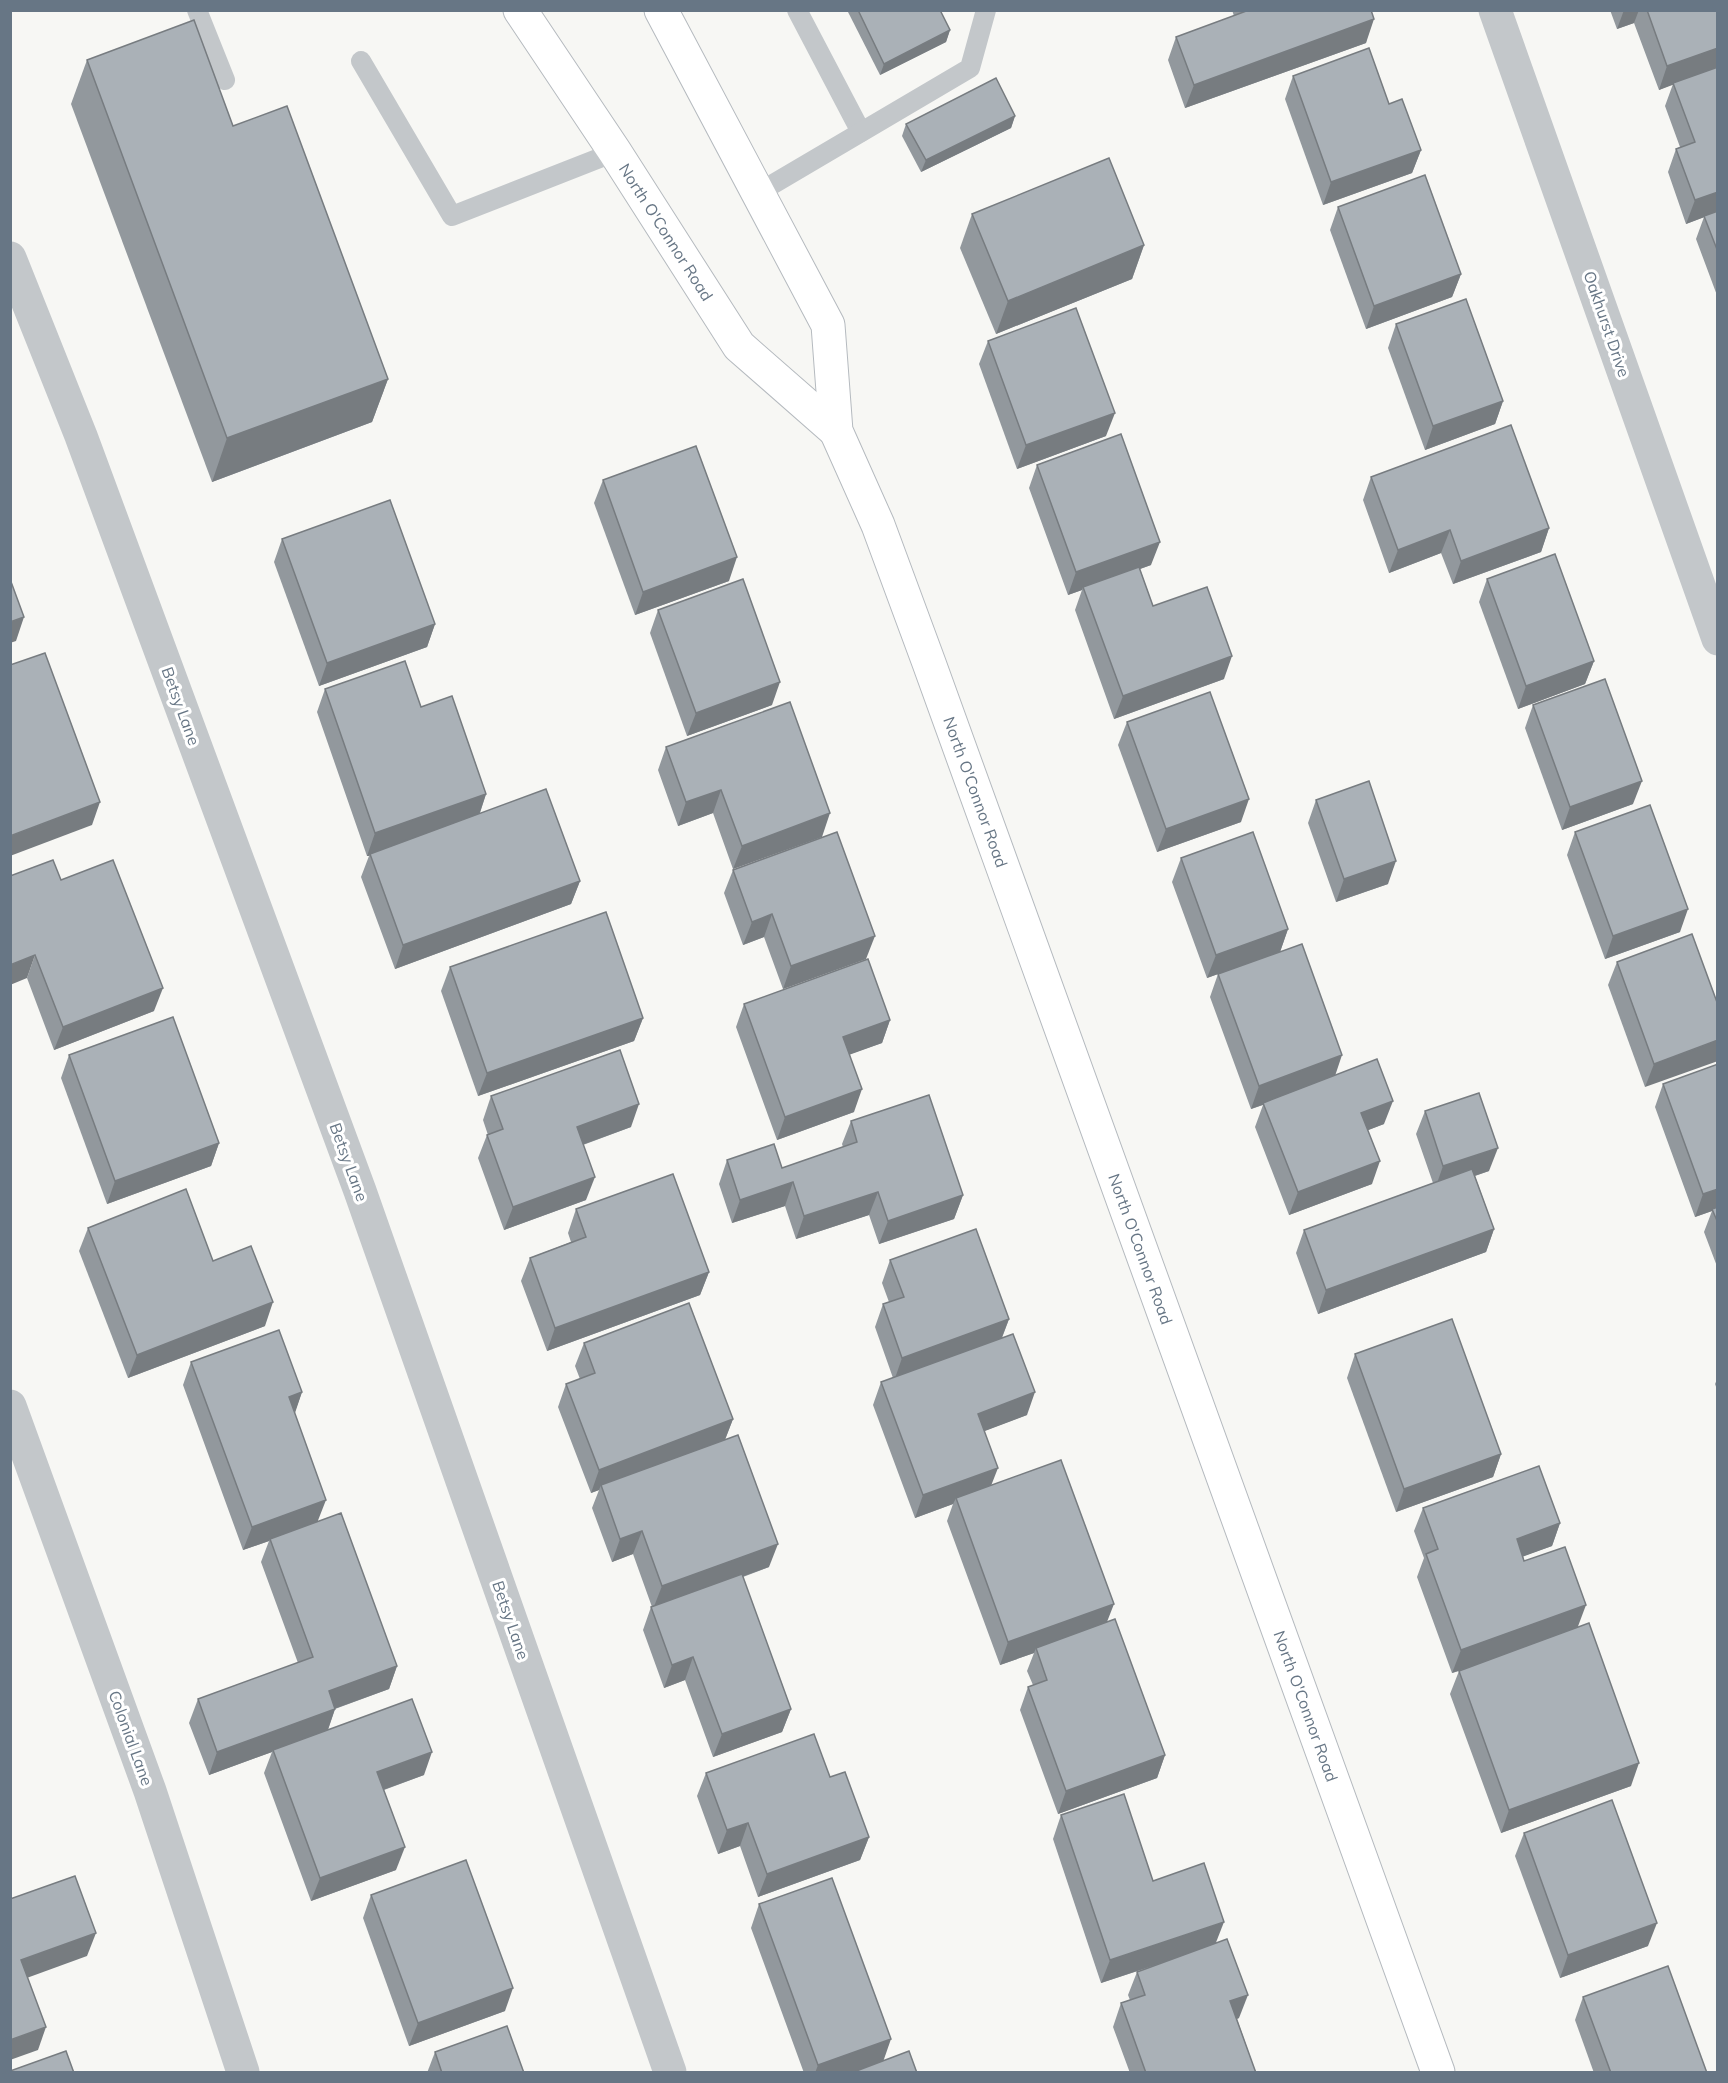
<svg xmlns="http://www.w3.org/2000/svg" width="1728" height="2083" viewBox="0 0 1728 2083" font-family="Mulish,sans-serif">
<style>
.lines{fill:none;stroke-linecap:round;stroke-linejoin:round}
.secondary-casing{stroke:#b5babf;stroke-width:35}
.service{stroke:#c3c7ca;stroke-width:20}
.minor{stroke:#c3c7ca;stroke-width:33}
.secondary{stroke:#fff;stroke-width:33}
.wall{fill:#92989d}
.shaded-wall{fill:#777c80}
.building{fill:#aab1b7;stroke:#777c80;stroke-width:1.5}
.labels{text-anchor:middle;stroke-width:6;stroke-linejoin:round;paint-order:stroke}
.street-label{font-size:16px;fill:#677685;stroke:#fff}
</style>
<rect width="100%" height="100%" fill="#f7f7f4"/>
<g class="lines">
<defs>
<g id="secondary">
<path id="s1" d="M520,10L615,152L739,346L836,431"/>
<path id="s2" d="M661,10L828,325L836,431L878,525L929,663L1438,2072"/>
</g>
</defs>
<use href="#secondary" class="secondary-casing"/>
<g class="service">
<path d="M197,10L225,80"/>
<path d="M797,10L861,132"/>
<path d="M361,61L452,216L615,152"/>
<path d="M758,193L970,68L986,10"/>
</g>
<g class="minor">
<path d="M1495,10L1718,639"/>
<path d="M10,258L81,436L360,1191L670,2072"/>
<path d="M10,1406L150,1791L243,2072"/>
</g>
<use href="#secondary" class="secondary"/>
</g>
<g class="wall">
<path d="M847,10H940L950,30L946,42L880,75Z"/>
<path d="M1232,10H1371L1366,43L1185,108L1168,60L1176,37L1234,16Z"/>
<path d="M1610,10H1718V298L1696,239L1704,217L1686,224L1668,172L1676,149L1680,147L1665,106L1673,84L1659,90L1634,23L1617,29Z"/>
<path d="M87,60L233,126L388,379L372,422L212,482L71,104Z"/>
<path d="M1293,76L1389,104L1421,150L1412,173L1323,205L1285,99Z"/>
<path d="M1015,116L1011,128L921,172L902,136L906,124Z"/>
<path d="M1338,207L1461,274L1452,297L1366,329L1330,230Z"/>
<path d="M972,214L1144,245L1132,279L996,334L960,248Z"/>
<path d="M1396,324L1503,401L1495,424L1425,450L1388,348Z"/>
<path d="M988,341L1106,436L1017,469L979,364Z"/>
<path d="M1037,465L1151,565L1140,569L1153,606L1224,679L1114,719L1075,610L1082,590L1068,595L1029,488Z"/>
<path d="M1371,477L1549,528L1541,552L1453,584L1441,553L1389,573L1363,500Z"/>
<path d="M603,480L729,581L635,615L594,503Z"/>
<path d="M282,539L435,624L427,647L319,686L274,562Z"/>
<path d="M1487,579L1594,661L1585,684L1518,709L1479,602Z"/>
<path d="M658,610L772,705L687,736L650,633Z"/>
<path d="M325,689L421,707L486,794L480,813L580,881L571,904L395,969L361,877L369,856H367L317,712Z"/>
<path d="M1533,705L1633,804L1562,830L1525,728Z"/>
<path d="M1127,722L1241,822L1157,852L1118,745Z"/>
<path d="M666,747L822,837L733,869L713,813L678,826L658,770Z"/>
<path d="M1316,800L1388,884L1336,902L1308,823Z"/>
<path d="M1575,832L1680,932L1605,959L1567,855Z"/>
<path d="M1181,858L1288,929L1280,952L1335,1076L1384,1124L1368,1130L1372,1184L1289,1215L1255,1127L1263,1105L1251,1109L1210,997L1218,974L1207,978L1172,882Z"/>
<path d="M733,870L866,959L783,989L764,937L743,945L724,893Z"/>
<path d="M61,880L154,1011L54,1050L27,978Z"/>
<path d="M1617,962L1718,1005L1645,1087L1608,985Z"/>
<path d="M450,967L643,1018L634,1041L478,1096L441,991Z"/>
<path d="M744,1004L890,1020L882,1043L850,1054L854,1112L777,1140L736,1027Z"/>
<path d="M69,1055L219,1143L211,1166L107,1204L61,1078Z"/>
<path d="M1718,1064V1269L1704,1232L1712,1211L1695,1217L1655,1107L1663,1084Z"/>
<path d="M491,1096L631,1127L583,1145L586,1200L504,1230L478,1158L487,1135H488L483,1120Z"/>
<path d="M1425,1111L1489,1171L1475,1176L1494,1229L1486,1252L1318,1314L1296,1253L1304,1230L1433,1183L1416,1134Z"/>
<path d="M851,1121L963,1195L954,1219L879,1244L869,1215L796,1239L785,1206L732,1223L719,1184L727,1160L782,1168L843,1147L842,1144Z"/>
<path d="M576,1209L709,1272L700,1295L547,1351L521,1281L530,1258L571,1242L568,1233Z"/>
<path d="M88,1228L213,1261L265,1326L128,1378L79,1251Z"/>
<path d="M890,1260L1009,1319L1002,1338L1027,1415L984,1431L991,1485L1107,1622L1165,1755L1157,1778L1058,1814L1020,1710L1028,1687L1033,1685L1027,1671L1034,1653L1000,1665L947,1521L953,1504L915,1518L873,1405L881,1382L893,1378L875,1327L883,1304L889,1302L882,1283Z"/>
<path d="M584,1343L733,1419L725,1440L769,1567L743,1577L791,1709L782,1732L713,1757L685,1680L664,1688L643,1630L651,1607H652L633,1554L612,1562L592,1508L599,1490L591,1493L558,1407L566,1384L580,1379L575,1366Z"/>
<path d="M1355,1354L1501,1454L1493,1477L1396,1512L1347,1378Z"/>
<path d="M191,1362L302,1392L294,1414L318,1521L397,1666L389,1689L335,1709L328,1730L424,1775L384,1790L396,1870L311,1901L264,1773L272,1752L209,1775L189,1723L198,1699L298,1663L261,1562L269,1541L243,1550L183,1385Z"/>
<path d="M1718,1377V1392L1715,1384Z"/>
<path d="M1423,1508L1560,1523L1552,1546L1523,1556L1524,1561L1578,1627L1631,1786L1501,1833L1450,1694L1459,1671L1452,1673L1417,1577L1424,1558L1414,1531Z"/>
<path d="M706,1773L830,1777L869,1837L860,1860L758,1897L740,1846L718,1854L697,1796Z"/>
<path d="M1061,1815L1153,1881L1216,1943L1239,2018L1237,2019L1256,2073H1130L1113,2027L1121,2003L1130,2000L1128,1995L1137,1972L1153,1966L1101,1983L1053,1839Z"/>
<path d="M1524,1833L1648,1946L1560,1978L1515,1856Z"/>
<path d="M371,1895L505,2011L409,2046L363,1918Z"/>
<path d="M759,1904L883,2061L917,2073H804L751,1928Z"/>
<path d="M1583,1997L1707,2073H1594L1575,2020Z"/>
<path d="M435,2052L524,2073H427Z"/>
</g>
<g class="shaded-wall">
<path d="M1624,10H1639L1634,23L1617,29Z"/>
<path d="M1374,19L1366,43L1185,108L1194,85Z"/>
<path d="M950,30L946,42L880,75L884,64Z"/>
<path d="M1718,48V68L1659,90L1667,66Z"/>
<path d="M1015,116L1011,128L921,172L926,160Z"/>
<path d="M1421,150L1412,173L1323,205L1331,182Z"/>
<path d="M1718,192V212L1686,224L1695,200Z"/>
<path d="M1144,245L1132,279L996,334L1008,301Z"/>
<path d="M1461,274L1452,297L1366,329L1374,306Z"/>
<path d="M388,379L372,422L212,482L227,438Z"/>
<path d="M1503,401L1495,424L1425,450L1433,426Z"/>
<path d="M1115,413L1106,436L1017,469L1026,445Z"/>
<path d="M1549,528L1541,552L1453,584L1461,561Z"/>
<path d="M1450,530L1441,553L1389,573L1398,550Z"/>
<path d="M1160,542L1151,565L1084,589L1083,587L1082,590L1068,595L1076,572Z"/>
<path d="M737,557L729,581L635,615L643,592Z"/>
<path d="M24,617L16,641L10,643V622Z"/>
<path d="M435,624L427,647L319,686L327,663Z"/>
<path d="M1232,656L1224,679L1114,719L1123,696Z"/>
<path d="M1594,661L1585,684L1518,709L1526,686Z"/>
<path d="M780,682L772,705L687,736L696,713Z"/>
<path d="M1642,781L1633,804L1562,830L1570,807Z"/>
<path d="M721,790L713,813L678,826L686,802Z"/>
<path d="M486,794L478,818L370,854L369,856H367L375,833Z"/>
<path d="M1249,799L1241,822L1157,852L1166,829Z"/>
<path d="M100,802L92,825L10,856V836Z"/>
<path d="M830,813L822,837L733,869L742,846Z"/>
<path d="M1396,861L1388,884L1336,902L1344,879Z"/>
<path d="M580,881L571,904L395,969L403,945Z"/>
<path d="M1688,909L1680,932L1605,959L1613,936Z"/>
<path d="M772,914L764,937L743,945L752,922Z"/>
<path d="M1288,929L1280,952L1207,978L1216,955Z"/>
<path d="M875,936L866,959L783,989L791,966Z"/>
<path d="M35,955L27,978L10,985V965Z"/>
<path d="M163,988L154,1011L54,1050L63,1027Z"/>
<path d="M643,1018L634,1041L478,1096L487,1073Z"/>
<path d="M890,1020L882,1043L835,1060L843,1037Z"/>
<path d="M1718,1040V1061L1645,1087L1654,1064Z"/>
<path d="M1342,1055L1334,1079L1251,1109L1259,1086Z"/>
<path d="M862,1089L854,1112L777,1140L785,1117Z"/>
<path d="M1393,1101L1384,1124L1353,1136L1361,1113Z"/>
<path d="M639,1104L631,1127L568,1150L577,1127Z"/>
<path d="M219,1143L211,1166L107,1204L115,1181Z"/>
<path d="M1498,1148L1489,1171L1435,1189L1443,1166Z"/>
<path d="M1380,1161L1372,1184L1289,1215L1298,1192Z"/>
<path d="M595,1177L586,1200L504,1230L513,1207Z"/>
<path d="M793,1182L785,1206L732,1223L740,1200Z"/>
<path d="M1718,1189V1209H1712V1211L1695,1217L1703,1194Z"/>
<path d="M878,1192L869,1215L796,1239L804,1216Z"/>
<path d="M963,1195L954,1219L879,1244L888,1221Z"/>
<path d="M1494,1229L1486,1252L1318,1314L1326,1290Z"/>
<path d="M709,1272L700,1295L547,1351L555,1328Z"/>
<path d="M273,1302L265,1326L128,1378L137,1355Z"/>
<path d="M1009,1319L1000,1342L894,1381L902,1358Z"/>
<path d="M302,1392L294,1416L289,1397Z"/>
<path d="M1035,1392L1027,1415L969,1437L978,1414Z"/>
<path d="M733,1419L724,1442L601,1485L599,1490L591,1493L599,1470Z"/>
<path d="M1501,1454L1493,1477L1396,1512L1404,1489Z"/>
<path d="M998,1468L989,1491L956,1498L953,1504L915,1518L923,1495Z"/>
<path d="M326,1500L317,1523L270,1539L269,1541L243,1550L252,1527Z"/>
<path d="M1560,1523L1552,1546L1508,1562L1517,1539Z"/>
<path d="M642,1531L633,1554L612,1562L620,1539Z"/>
<path d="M778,1544L769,1567L653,1609L662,1586Z"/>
<path d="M1114,1604L1105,1627L1036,1648L1034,1653L1000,1665L1008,1642Z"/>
<path d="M1586,1605L1577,1629L1452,1673L1461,1650Z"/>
<path d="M693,1657L685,1680L664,1688L672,1665Z"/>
<path d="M397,1666L389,1689L320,1714L329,1691Z"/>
<path d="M335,1709L327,1732L273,1750L272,1752L209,1775L217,1752Z"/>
<path d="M791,1709L782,1732L713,1757L722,1734Z"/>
<path d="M432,1752L424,1775L369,1795L377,1772Z"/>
<path d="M1165,1755L1157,1778L1058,1814L1066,1791Z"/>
<path d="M1639,1763L1631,1786L1501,1833L1509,1810Z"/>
<path d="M748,1823L740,1846L718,1854L727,1830Z"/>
<path d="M869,1837L860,1860L758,1897L767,1874Z"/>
<path d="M405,1847L396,1870L311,1901L320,1878Z"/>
<path d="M1224,1922L1215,1945L1101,1983L1110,1960Z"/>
<path d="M1657,1923L1648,1946L1560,1978L1568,1955Z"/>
<path d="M96,1933L87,1956L13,1983L21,1960Z"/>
<path d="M513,1988L505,2011L409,2046L418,2023Z"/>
<path d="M1248,1995L1239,2018L1222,2024L1230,2001Z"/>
<path d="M46,2027L38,2050L10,2060V2040Z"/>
<path d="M891,2039L883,2062L853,2073H815L818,2065Z"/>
</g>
<g class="building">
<path d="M858,10H940L950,30L884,64Z"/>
<path d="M1249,10H1371L1374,19L1194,85L1176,37Z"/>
<path d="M1647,10H1718V48L1667,66Z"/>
<path d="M194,20L233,126L287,106L388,379L227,438L87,60Z"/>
<path d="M1369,48L1389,104L1402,99L1421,150L1331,182L1293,76Z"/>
<path d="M1718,67V192L1695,200L1676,149L1695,142L1673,83Z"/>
<path d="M996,78L1015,116L926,160L906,124Z"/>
<path d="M1109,158L1144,245L1008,301L972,214Z"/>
<path d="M1425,175L1461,274L1374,306L1338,207Z"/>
<path d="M1718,211V252L1704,216Z"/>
<path d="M1466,299L1503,401L1433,426L1396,324Z"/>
<path d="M1076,308L1115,413L1026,445L988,341Z"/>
<path d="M1511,425L1549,528L1461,561L1450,530L1398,550L1371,477Z"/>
<path d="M1121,434L1160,542L1076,572L1037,465Z"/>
<path d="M696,446L737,557L643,592L603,480Z"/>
<path d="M390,500L435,624L327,663L282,539Z"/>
<path d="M1555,554L1594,661L1526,686L1487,579Z"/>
<path d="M1139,567L1153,606L1207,587L1232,656L1123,696L1083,587Z"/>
<path d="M10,579L24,617L10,622Z"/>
<path d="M743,579L780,682L696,713L658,610Z"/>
<path d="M45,653L100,802L10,836V665Z"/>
<path d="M405,661L421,707L452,696L486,794L375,833L325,689Z"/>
<path d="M1605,679L1642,781L1570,807L1533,705Z"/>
<path d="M1210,692L1249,799L1166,829L1127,722Z"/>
<path d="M790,702L830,813L742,846L721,790L686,802L666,747Z"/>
<path d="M1369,781L1396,861L1344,879L1316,800Z"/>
<path d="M546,789L580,881L403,945L370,854Z"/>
<path d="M1650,805L1688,909L1613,936L1575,832Z"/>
<path d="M837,832L875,936L791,966L772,914L752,922L733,870Z"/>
<path d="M1253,832L1288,929L1216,955L1181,858Z"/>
<path d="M53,860L61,880L113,860L163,988L63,1027L35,955L10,965V876Z"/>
<path d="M606,912L643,1018L487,1073L450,967Z"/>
<path d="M1692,934L1718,1005V1040L1654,1064L1617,962Z"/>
<path d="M1302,944L1342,1055L1259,1086L1218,974Z"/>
<path d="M868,959L890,1020L843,1037L862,1089L785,1117L744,1004Z"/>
<path d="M173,1017L219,1143L115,1181L69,1055Z"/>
<path d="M620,1050L639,1104L577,1127L595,1177L513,1207L487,1135L503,1129L491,1096Z"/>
<path d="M1377,1059L1393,1101L1361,1113L1380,1161L1298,1192L1263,1103Z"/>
<path d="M1718,1064V1189L1703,1194L1663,1084Z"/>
<path d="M1479,1093L1498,1148L1443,1166L1425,1111Z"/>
<path d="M929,1095L963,1195L888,1221L878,1192L804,1216L793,1182L740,1200L727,1160L774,1144L782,1168L857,1142L851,1121Z"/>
<path d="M1472,1169L1494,1229L1326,1290L1304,1230Z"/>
<path d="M673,1174L709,1272L555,1328L530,1258L586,1237L576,1209Z"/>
<path d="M186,1189L213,1261L251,1246L273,1302L137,1355L88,1228Z"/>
<path d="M1718,1207V1223L1712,1209Z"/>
<path d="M976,1229L1009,1319L902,1358L883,1304L904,1297L890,1260Z"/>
<path d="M689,1303L733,1419L599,1470L566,1384L595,1373L584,1343Z"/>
<path d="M1452,1319L1501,1454L1404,1489L1355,1354Z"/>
<path d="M279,1330L302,1392L289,1397L326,1500L252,1527L191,1362Z"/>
<path d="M1013,1334L1035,1392L978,1414L998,1468L923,1495L881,1382Z"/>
<path d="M738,1435L778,1544L662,1586L642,1531L620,1539L601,1485Z"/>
<path d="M1061,1460L1114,1604L1008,1642L956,1498Z"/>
<path d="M1539,1466L1560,1523L1517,1539L1524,1561L1565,1547L1586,1605L1461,1650L1426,1554L1438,1549L1423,1508Z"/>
<path d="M341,1513L397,1666L329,1691L335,1709L217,1752L198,1699L313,1657L270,1539Z"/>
<path d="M742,1574L791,1709L722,1734L693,1657L672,1665L651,1607Z"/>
<path d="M1115,1619L1165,1755L1066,1791L1028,1687L1047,1680L1036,1648Z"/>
<path d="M1589,1623L1639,1763L1509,1810L1459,1671Z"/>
<path d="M412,1699L432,1752L377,1772L405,1847L320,1878L273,1750Z"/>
<path d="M814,1734L830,1777L845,1772L869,1837L767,1874L748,1823L727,1830L706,1773Z"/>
<path d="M1124,1794L1153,1881L1204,1863L1224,1922L1110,1960L1061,1815Z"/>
<path d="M1612,1800L1657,1923L1568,1955L1524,1833Z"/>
<path d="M466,1860L513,1988L418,2023L371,1895Z"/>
<path d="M75,1876L96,1933L21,1960L46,2027L10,2040V1899Z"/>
<path d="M832,1878L891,2039L818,2065L759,1904Z"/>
<path d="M1227,1939L1248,1995L1230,2001L1256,2073H1146L1121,2003L1145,1995L1137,1972Z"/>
<path d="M1668,1966L1707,2073H1611L1583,1997Z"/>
<path d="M507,2026L524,2073H442L435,2052Z"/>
<path d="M66,2051L74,2073H10V2071Z"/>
<path d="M909,2051L917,2073H851Z"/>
</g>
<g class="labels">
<g class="street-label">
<text dy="6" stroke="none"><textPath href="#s1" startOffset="266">North O'Connor Road</textPath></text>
<text transform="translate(1607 324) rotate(71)" y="6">Oakhurst Drive</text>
<text transform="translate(181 706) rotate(70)" y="6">Betsy Lane</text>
<text dy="6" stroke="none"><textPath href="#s2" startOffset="850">North O'Connor Road</textPath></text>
<text transform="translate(349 1162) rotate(70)" y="6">Betsy Lane</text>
<text dy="6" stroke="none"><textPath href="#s2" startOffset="1336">North O'Connor Road</textPath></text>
<text transform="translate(511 1620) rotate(71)" y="6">Betsy Lane</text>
<text dy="6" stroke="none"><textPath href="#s2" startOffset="1822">North O'Connor Road</textPath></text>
<text transform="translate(131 1738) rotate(70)" y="6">Colonial Lane</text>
</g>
</g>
<rect width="1728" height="2083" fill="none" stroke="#677685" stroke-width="24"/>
</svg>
